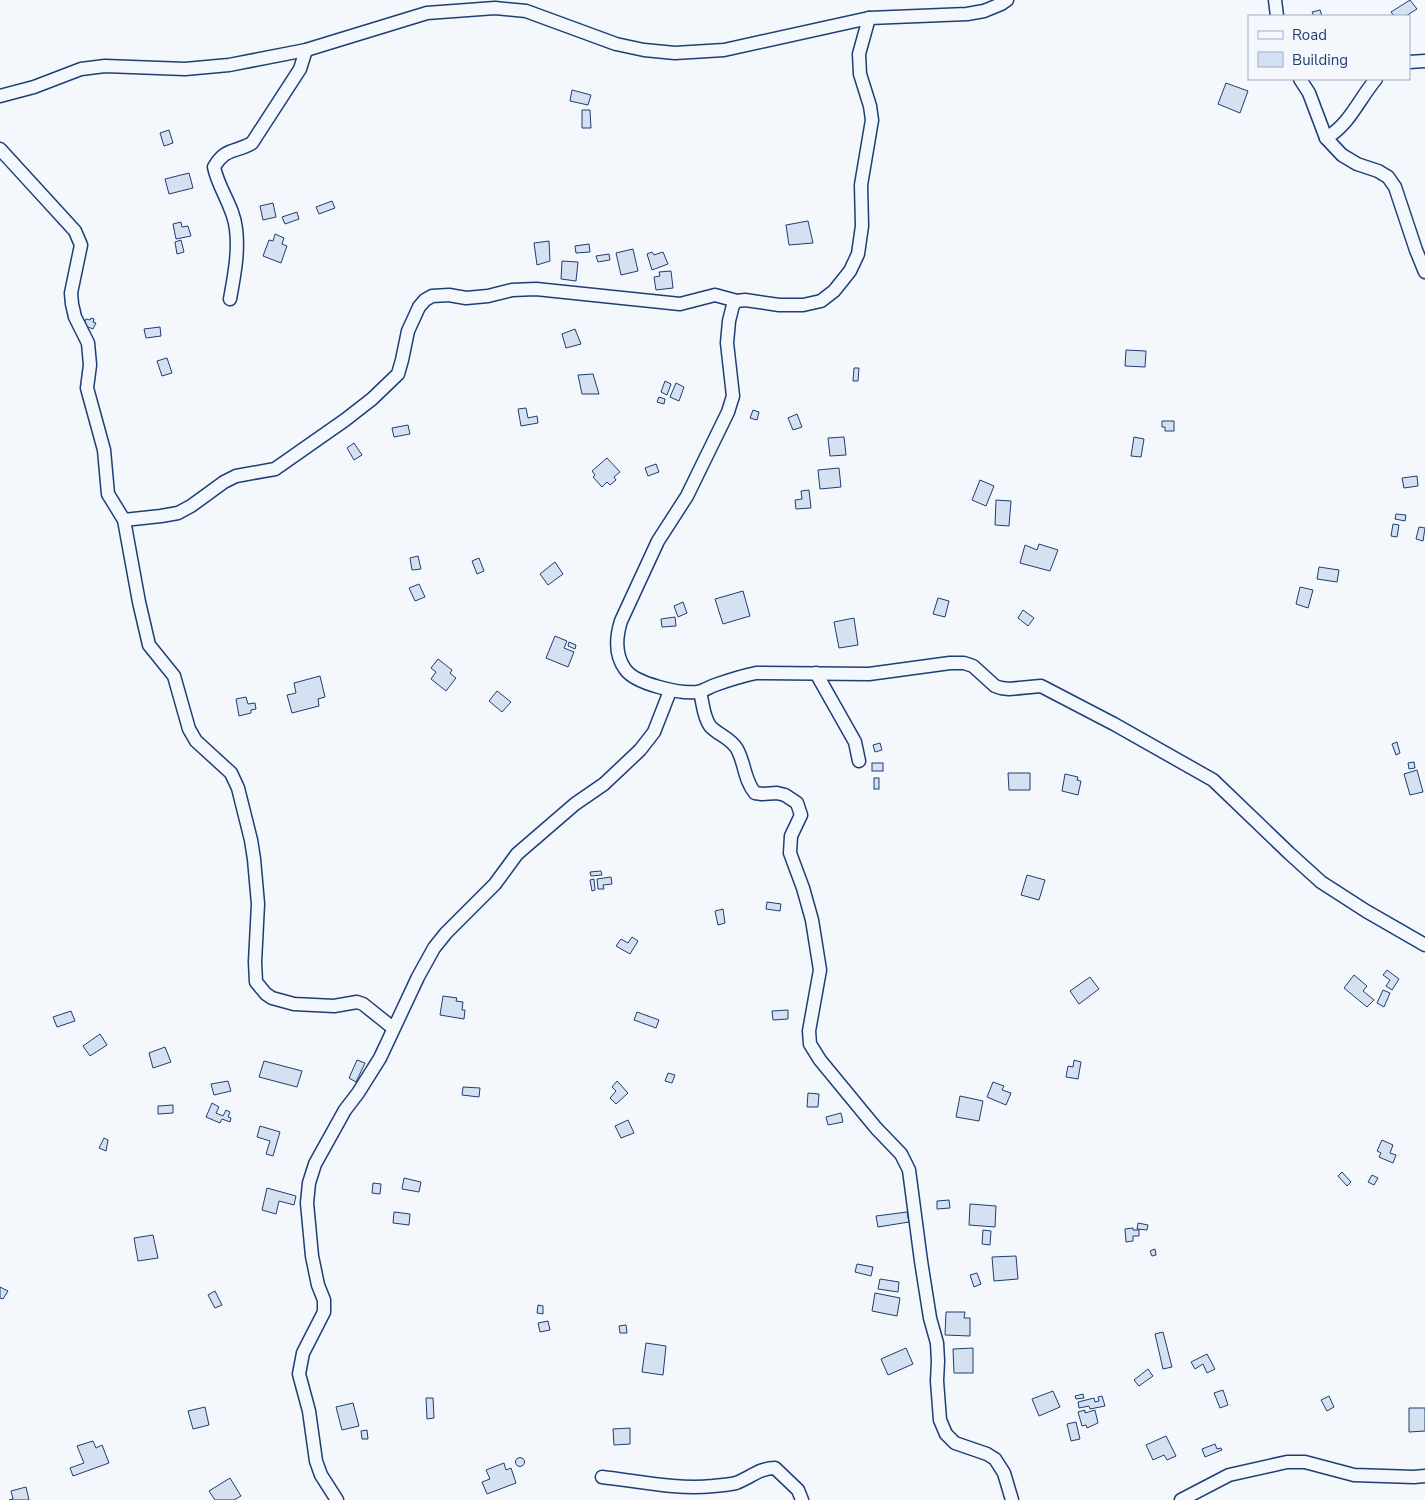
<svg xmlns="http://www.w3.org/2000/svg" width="1425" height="1500" viewBox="0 0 1425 1500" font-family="'Nunito Sans',sans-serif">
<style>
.building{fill:#d5e0f0;stroke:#1d3f73}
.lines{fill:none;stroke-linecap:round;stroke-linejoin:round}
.minor-casing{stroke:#1d3f73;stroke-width:15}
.minor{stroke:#f4f7fb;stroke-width:12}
</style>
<rect width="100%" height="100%" fill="#f4f7fb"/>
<g class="building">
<path d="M1410,0L1417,9L1406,16H1394L1391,12Z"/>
<path d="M1320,10L1322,16H1314L1312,12Z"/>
<path d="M1226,83L1248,91L1240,113L1218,104Z"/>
<path d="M572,90L591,95L588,105L570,101Z"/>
<path d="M582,110H590L591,128H582Z"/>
<path d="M169,130L173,143L164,146L160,133Z"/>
<path d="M189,173L193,188L169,194L165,179Z"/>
<path d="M332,201L335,208L319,214L316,207Z"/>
<path d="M273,203L276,217L263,220L260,206Z"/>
<path d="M297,212L299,219L285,224L282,217Z"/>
<path d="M808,221L813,243L789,245L786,225Z"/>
<path d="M181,222L182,227L188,226L191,236L176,239L173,224Z"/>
<path d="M275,234L284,238L282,244L287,246L281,263L263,256L269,240L273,241Z"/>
<path d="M181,240L184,252L177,254L175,242Z"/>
<path d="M549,241L550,261L537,265L534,243Z"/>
<path d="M589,244L590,252L576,253L575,246Z"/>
<path d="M633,249L638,271L621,275L616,253Z"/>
<path d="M652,252L654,255L663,252L668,264L652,270L647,254Z"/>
<path d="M609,254L610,260L598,262L596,256Z"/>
<path d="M562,261L578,262L576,281L561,279Z"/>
<path d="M671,271L673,288L656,290L654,277L660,276L659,272Z"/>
<path d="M91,318L94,319L93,322L96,323L93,329L83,325L86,319L90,320Z"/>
<path d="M160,327L161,336L146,338L144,329Z"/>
<path d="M575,329L581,344L566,348L562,334Z"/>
<path d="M1126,350L1146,351L1145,367L1125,366Z"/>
<path d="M167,358L172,373L162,376L157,361Z"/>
<path d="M854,368H859L858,381H853Z"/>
<path d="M593,374L599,394H582L578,375Z"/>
<path d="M665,381L671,384L667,395L661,392Z"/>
<path d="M676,383L684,387L679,401L670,397Z"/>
<path d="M659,397L665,399L664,404L657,402Z"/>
<path d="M526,408L528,418L537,416L538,423L521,426L518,409Z"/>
<path d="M753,410L759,412L757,420L750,418Z"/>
<path d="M797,414L802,427L793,430L788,418Z"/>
<path d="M1162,421H1174V431H1165V427H1162Z"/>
<path d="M408,425L410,434L394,437L392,428Z"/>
<path d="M844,437L846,455L830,456L828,438Z"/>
<path d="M1134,437L1144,439L1141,457L1131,456Z"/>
<path d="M354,443L362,455L354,460L347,448Z"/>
<path d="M607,458L620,472L614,477L616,480L610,485L607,482L602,487L593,477L595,475L592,471Z"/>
<path d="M656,464L659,472L648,476L645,468Z"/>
<path d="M839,468L841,487L820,489L818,470Z"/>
<path d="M1417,476L1418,486L1404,488L1402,478Z"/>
<path d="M980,480L994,486L986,506L972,500Z"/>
<path d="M809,490L811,508L796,509L795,500L802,499L801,491Z"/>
<path d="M996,500L1011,501L1009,526L995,525Z"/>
<path d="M1396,514L1406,515L1405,521L1395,519Z"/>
<path d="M1393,524L1399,525L1397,537L1391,536Z"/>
<path d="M1419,527L1425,528L1423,541L1416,539Z"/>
<path d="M1039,544L1058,550L1050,571L1020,563L1025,545L1037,550Z"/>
<path d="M418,556L421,569L412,570L410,558Z"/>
<path d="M479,558L484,571L477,574L472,561Z"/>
<path d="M555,562L563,574L548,585L540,574Z"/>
<path d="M1319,567L1339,570L1337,582L1317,579Z"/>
<path d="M419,584L425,597L415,601L409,588Z"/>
<path d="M1300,587L1313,590L1308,608L1296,604Z"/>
<path d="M743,591L750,616L723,624L715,599Z"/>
<path d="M938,598L949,601L945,617L933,614Z"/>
<path d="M683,602L687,613L678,617L674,606Z"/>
<path d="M1023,610L1034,618L1028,626L1018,618Z"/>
<path d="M675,617L676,626L662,627L661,619Z"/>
<path d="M854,618L858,645L839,648L834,622Z"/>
<path d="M555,636L567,641L564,648L574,652L568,667L546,658Z"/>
<path d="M569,642L576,645L575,649L568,646Z"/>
<path d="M438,659L452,670L450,673L456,678L446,691L431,679L436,672L431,668Z"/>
<path d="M320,676L325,697L318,699L319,706L292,713L287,695L296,693L294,683Z"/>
<path d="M497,691L511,702L502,712L489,701Z"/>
<path d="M246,697L248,704L255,703L256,709L251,710V713L239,716L236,699Z"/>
<path d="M1397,742L1400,753L1396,755L1392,744Z"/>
<path d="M880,743L882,750L875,752L873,745Z"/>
<path d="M1414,762L1415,768L1409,769L1408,763Z"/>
<rect x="872" y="763" width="11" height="8"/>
<path d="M1417,770L1423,792L1410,795L1404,774Z"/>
<path d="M1008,773H1030V790H1009Z"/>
<path d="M1065,774L1078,777L1077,780L1081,781L1078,795L1062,791Z"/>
<rect x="874" y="778" width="5" height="11"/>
<path d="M601,871L602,875L591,876L590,872Z"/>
<path d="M1027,875L1045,880L1039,900L1021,895Z"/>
<path d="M611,877L612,884L603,885L604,889H598L597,879Z"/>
<path d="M594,879L595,890L592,891L590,880Z"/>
<path d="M767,902L781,904L780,911L766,909Z"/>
<path d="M723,909L725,923L718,925L715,911Z"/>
<path d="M632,937L638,941L630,954L616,946L621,939L628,943Z"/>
<path d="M1387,970L1399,979L1392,990L1386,986L1390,980L1383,975Z"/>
<path d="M1354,975L1367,986L1363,991L1374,1000L1367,1007L1344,988Z"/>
<path d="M1090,977L1099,989L1079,1004L1070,991Z"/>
<path d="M1383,990L1390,993L1384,1007L1377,1003Z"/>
<path d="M443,996L457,998L456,1001L463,1002L462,1010H465L464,1019L440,1015Z"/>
<path d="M788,1010V1019L773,1020L772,1011Z"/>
<path d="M71,1011L75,1021L57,1027L53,1017Z"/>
<path d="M637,1012L659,1020L656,1028L634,1020Z"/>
<path d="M100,1034L107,1045L90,1056L83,1046Z"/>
<path d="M165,1047L171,1062L153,1068L149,1053Z"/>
<path d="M357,1060L365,1063L356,1082L349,1078Z"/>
<path d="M1074,1060L1081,1062L1078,1079L1066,1077L1068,1066L1073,1067Z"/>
<path d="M264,1061L302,1071L297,1087L259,1077Z"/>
<path d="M668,1073L675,1075L672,1083L665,1081Z"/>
<path d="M228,1081L231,1091L214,1095L211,1084Z"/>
<path d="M617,1081L628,1093L616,1104L610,1098L616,1091L612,1087Z"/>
<path d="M993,1082L1004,1086L1002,1090L1011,1093L1006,1105L987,1097Z"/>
<path d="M463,1087L480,1088L479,1097L462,1095Z"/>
<path d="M808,1093L819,1094L818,1107H807Z"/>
<path d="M960,1096L983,1101L979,1121L956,1117Z"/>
<path d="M212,1103L219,1107L216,1113L223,1116L226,1110L230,1112L228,1117L231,1118L230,1122L222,1119L220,1123L206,1117Z"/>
<path d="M173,1105V1113L158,1114V1106Z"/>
<path d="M841,1113L843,1122L828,1125L826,1117Z"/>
<path d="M628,1120L634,1133L621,1138L615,1126Z"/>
<path d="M260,1126L280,1132L273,1156L266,1154L270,1141L257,1137Z"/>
<path d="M104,1138L108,1140L106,1151L99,1148Z"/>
<path d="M1382,1140L1393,1145L1390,1153L1396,1155L1393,1163L1379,1157L1381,1153L1377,1151Z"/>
<path d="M1342,1172L1351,1182L1347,1186L1338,1176Z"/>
<path d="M1372,1175L1378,1178L1374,1185L1368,1182Z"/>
<path d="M404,1178L421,1182L419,1192L402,1189Z"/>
<path d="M373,1183L381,1184L380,1194L372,1193Z"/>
<path d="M267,1188L296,1196L294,1205L279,1201L276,1214L262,1210Z"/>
<path d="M949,1200L950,1208L937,1209V1201Z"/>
<path d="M970,1204L996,1206L995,1227L969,1225Z"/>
<path d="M394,1212L410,1214L409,1225L393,1223Z"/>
<path d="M907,1212L909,1222L878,1227L876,1216Z"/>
<path d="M1138,1223L1148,1225L1147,1230L1137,1229Z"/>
<path d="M1133,1228V1230H1139V1236H1133V1241L1126,1242L1125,1229Z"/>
<path d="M983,1230L991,1231L990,1245L982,1244Z"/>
<path d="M153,1235L158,1258L138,1261L134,1238Z"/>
<path d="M1155,1249L1156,1255L1152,1256L1150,1251Z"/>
<path d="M1016,1256L1018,1279L994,1281L992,1257Z"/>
<path d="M857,1264L873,1267L871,1276L855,1272Z"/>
<path d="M977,1273L981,1284L974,1287L970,1275Z"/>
<path d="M880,1279L899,1282L898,1292L878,1289Z"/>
<path d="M0,1287L8,1291L3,1299L0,1298Z"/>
<path d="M215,1291L222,1305L215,1308L208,1295Z"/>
<path d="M875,1293L900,1298L897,1316L872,1311Z"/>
<path d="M538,1305L543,1306V1314L537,1313Z"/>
<path d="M946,1312H965L964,1318H970V1336L945,1335Z"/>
<path d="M548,1321L550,1330L540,1332L538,1323Z"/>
<path d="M626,1325L627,1333H620L619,1326Z"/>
<path d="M1163,1332L1172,1367L1163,1369L1155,1334Z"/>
<path d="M646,1343L666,1346L663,1375L642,1372Z"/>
<path d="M906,1348L913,1364L888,1375L881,1359Z"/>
<path d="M973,1348V1373H954L953,1349Z"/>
<path d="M1207,1354L1215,1369L1207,1373L1203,1364L1195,1369L1191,1362Z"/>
<path d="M1148,1369L1153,1376L1139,1386L1134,1380Z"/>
<path d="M1223,1390L1228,1405L1220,1408L1214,1393Z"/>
<path d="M1053,1391L1060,1407L1039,1416L1032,1399Z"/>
<path d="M1083,1394L1084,1398L1076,1399L1075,1396Z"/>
<path d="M1102,1396L1105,1406L1090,1409L1089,1406L1079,1408L1078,1402L1094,1398L1095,1402L1099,1401L1098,1397Z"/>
<path d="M1329,1396L1334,1407L1327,1411L1321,1400Z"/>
<path d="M426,1398H433L434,1418L427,1419Z"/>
<path d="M353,1403L359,1426L342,1430L336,1407Z"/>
<path d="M205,1407L209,1425L193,1429L188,1411Z"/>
<path d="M1409,1408H1425V1431L1409,1432Z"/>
<path d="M1085,1410V1413L1095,1410L1098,1423L1087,1428L1086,1425L1082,1426L1078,1412Z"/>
<path d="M1076,1422L1080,1439L1071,1441L1067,1424Z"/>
<path d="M630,1428V1444L614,1445L613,1429Z"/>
<path d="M367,1430L368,1439H362L361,1431Z"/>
<path d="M1166,1436L1176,1456L1167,1460L1164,1455L1153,1460L1146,1445Z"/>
<path d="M93,1441L96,1448L102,1445L109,1463L73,1476L70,1468L84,1463L77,1446Z"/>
<path d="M1215,1444L1217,1449L1221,1448L1222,1450L1205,1457L1202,1449Z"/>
<circle cx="520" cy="1462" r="4.5"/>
<path d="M504,1463L506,1470L511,1468L516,1483L487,1494L482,1482L490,1479L486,1470Z"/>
<path d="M230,1478L241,1496L234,1500H215L209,1491Z"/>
<path d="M26,1487L29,1500H9L13,1499L11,1491Z"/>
</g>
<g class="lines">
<defs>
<g id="minor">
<path d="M1275,0L1277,16"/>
<path d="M869,18L859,54L860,74L870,106L872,120L861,185L862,226L858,254L850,271L834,291L821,301L803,305H779L745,300L737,301L733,305L729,321L727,343L733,396L728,412L687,496L658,541L621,621C616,637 615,655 625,669C635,684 680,694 697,692C704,691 709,687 715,685C729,680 742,676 756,673L869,674L950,663H964L973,666L995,686L1001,688L1009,689L1041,686L1114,724L1213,780L1289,853L1321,882L1366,911L1425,945"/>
<path d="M1409,62L1425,61"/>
<path d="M1300,79L1309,93L1326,138L1342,155L1357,164L1378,171L1388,177L1395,187L1416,250L1425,272"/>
<path d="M0,96L34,87L81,69L105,66L185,69L229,65L306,50L427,13L495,8L526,11L616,44L644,50L675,53L724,50L869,18L967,14L984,11L1001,4L1007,0"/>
<path d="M1326,138C1350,124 1359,99 1376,79"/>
<path d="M0,149L75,231L81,245L71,293L72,304L75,317L88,343L90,365L87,388L104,450L108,494L124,520L139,602L149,645L174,676L189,729L196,741L231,773L238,788L251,840L254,859L258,904L255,962L256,982L266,994L272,998L294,1004L334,1006L357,1002L363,1004L393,1028"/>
<path d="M230,299C234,277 239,252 236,229C234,207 218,188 214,167C226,147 235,153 252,143L300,69L306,50"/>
<path d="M124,520L161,516L178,513L191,506L224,482L236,476L275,469L345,420L372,399L398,374L402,360L408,331L419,307L425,300L432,296L449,295L466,298L488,296L512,290L536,289L680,304L715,295L737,301"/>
<path d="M816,673L855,742L859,761"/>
<path d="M700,692C703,703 703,716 710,726C718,735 731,738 737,749C745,763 744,780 755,793L762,794L777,793L785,795L797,803L801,815L791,836L790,853L803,888L812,920L820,970L809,1031L810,1044L820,1060L876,1128L901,1154L909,1170L921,1261L930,1318L937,1343L938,1361L937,1381L940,1420L946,1434L955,1443L987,1454L995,1459L1004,1473L1012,1500"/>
<path d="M602,1477C638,1481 677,1490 713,1486C720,1485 729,1485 736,1483C750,1478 759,1468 775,1468L798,1490L802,1500"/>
<path d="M337,1500L321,1475L316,1461L309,1411L299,1374L303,1353L324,1312V1300L318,1285L312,1256L307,1203L309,1183L315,1164L345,1110L358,1093L380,1058L418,977L434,948L446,933L495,884L517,854L575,804L604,784L640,750L654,732L670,691"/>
<path d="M1181,1500L1229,1475L1287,1462H1305L1354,1475L1414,1477L1425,1476"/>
</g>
</defs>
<use href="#minor" class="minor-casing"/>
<use href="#minor" class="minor"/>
</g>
<rect x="1248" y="15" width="162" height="65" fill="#f4f7fb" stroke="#9eadc5"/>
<rect x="1258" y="31" width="25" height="8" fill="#f4f7fb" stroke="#9eadc5"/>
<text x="1292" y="40" font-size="15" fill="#1d3f73">Road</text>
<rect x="1258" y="52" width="25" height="15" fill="#d5e0f0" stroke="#9eadc5"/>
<text x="1292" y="65" font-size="15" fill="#1d3f73">Building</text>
</svg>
